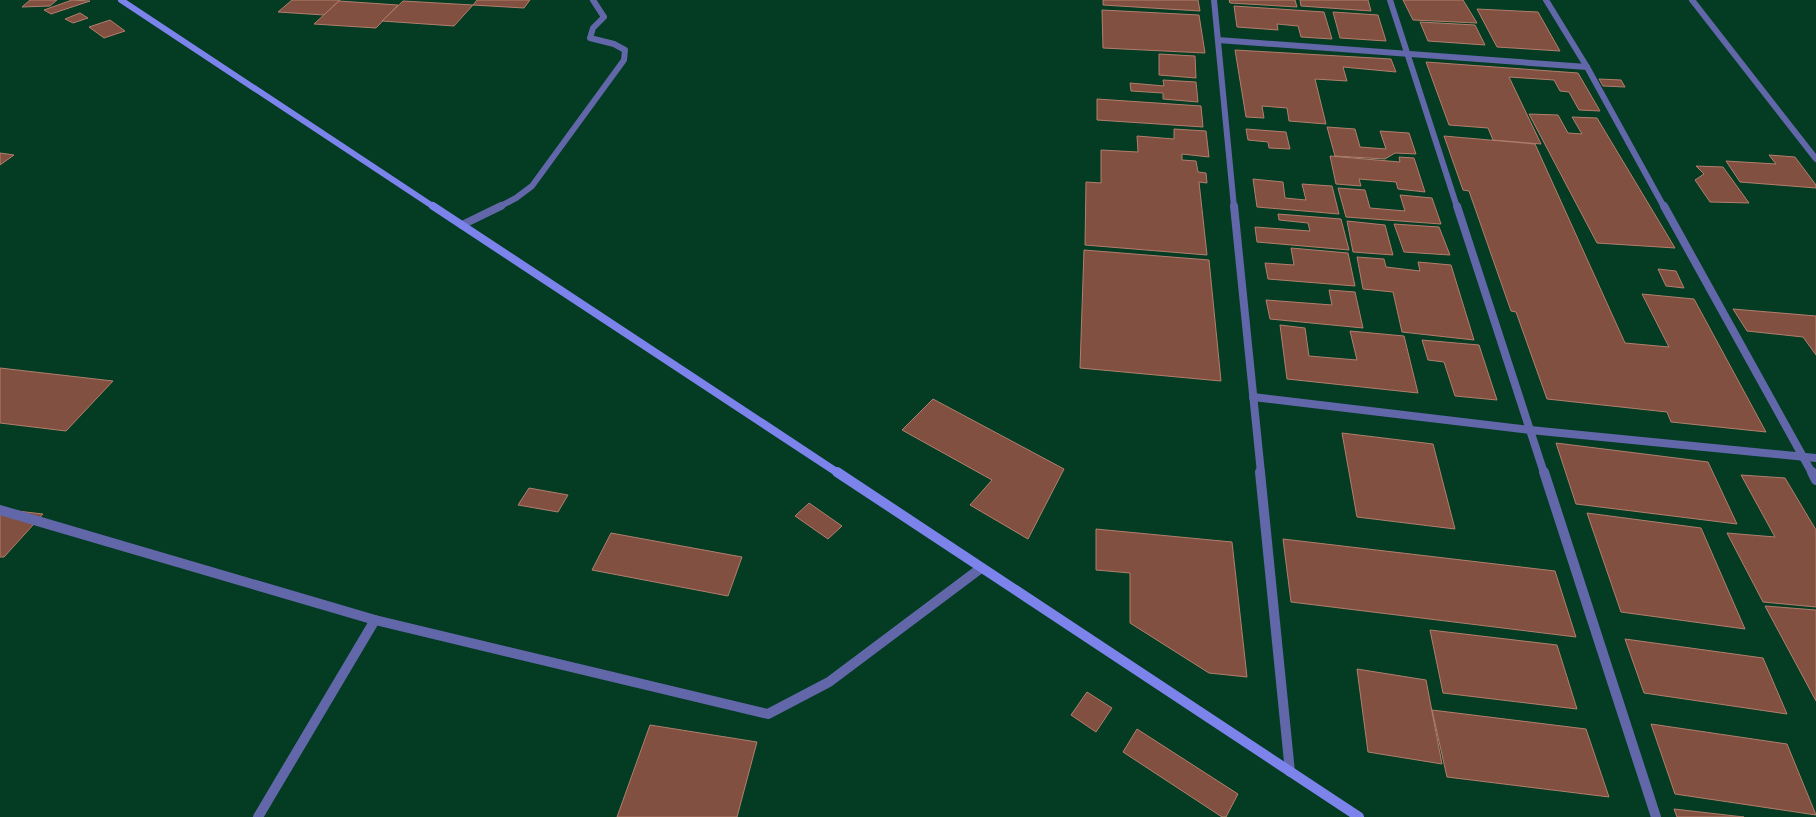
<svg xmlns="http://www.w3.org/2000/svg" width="1816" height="817" viewBox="0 0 1816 817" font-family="Merriweather,serif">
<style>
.building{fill:#815041;stroke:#b27e6d}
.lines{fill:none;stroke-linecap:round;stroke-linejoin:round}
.street-far2{stroke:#6167a8;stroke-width:6}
.street-far1{stroke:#6167a8;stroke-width:8}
.street{stroke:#6167a8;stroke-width:10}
.secondary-far2{stroke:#7c83eb;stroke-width:6}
.secondary-far1{stroke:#7c83eb;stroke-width:8}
.secondary{stroke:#7c83eb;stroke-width:10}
</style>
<rect width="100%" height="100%" fill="#043b23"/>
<g class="building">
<path d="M30,0H57L50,6L22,7Z"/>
<path d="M72,0L90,1L51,14L44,10Z"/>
<path d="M292,0H340L324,15L278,12Z"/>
<path d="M477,0H530L524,8L473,5Z"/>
<path d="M1103,0H1198L1200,11L1103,5Z"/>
<path d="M1229,0H1295L1297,7L1230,3Z"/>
<path d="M1300,0H1368L1371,11L1301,6Z"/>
<path d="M1403,0H1463L1477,23L1413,20Z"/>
<path d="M339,1L398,5L376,28L314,24Z"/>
<path d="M403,1L473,5L454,26L382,21Z"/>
<path d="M1234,6L1324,12L1332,39L1301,37L1298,26L1277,24L1278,30L1237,27Z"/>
<path d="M1477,9L1538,12L1560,51L1497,47Z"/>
<path d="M1102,10L1199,15L1205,53L1103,48Z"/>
<path d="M1333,12L1378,15L1386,41L1340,38Z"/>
<path d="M80,13L88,18L73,23L65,19Z"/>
<path d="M110,20L125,31L104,38L89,27Z"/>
<path d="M1420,22L1475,25L1485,45L1428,41Z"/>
<path d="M1235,50L1391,59L1396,72L1343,67L1347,81L1315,79L1326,124L1289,121L1287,108L1262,106L1264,118L1246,117Z"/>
<path d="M1159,54L1195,56L1196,78L1159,75Z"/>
<path d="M1426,62L1578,73L1600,111L1579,110L1569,92L1560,91L1554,80L1509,77L1541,144L1493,140L1488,128L1449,125Z"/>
<path d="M1599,79L1621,80L1625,87L1603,86Z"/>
<path d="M1163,80L1196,82L1198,102L1163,99V93L1131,91L1130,83L1164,86Z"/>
<path d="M1097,99L1201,106L1203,127L1097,120Z"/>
<path d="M1529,114L1558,115L1568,133L1582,134L1572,117L1597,118L1675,248L1597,243Z"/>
<path d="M1327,127L1355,129L1360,147L1386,149L1380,131L1409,133L1416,154L1395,153L1385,159L1335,156Z"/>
<path d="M1174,129L1206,131L1209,157L1182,154V160L1196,161L1198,172L1206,173L1207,183L1199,182L1207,255L1085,245L1086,182L1101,183V150L1138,152L1137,136L1174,139Z"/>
<path d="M1246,129L1286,132L1290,149L1269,148L1268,142L1248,140Z"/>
<path d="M1444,136L1535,144L1625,343L1669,347L1642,294L1694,299L1766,432L1671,422L1667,412L1547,399L1516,312L1511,311L1469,191L1463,190Z"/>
<path d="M0,153L14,155L0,165Z"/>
<path d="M1769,155L1795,157L1816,185V188L1740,182L1726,161L1776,164Z"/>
<path d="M1330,156L1400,162L1399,157L1414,158L1425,192L1398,189L1396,182L1359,179L1361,186L1336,184Z"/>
<path d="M1696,166L1723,167L1749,203L1710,202L1695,180L1704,174Z"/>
<path d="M1253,179L1283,182L1285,198L1306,200L1302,184L1332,186L1339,214L1257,207Z"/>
<path d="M1338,188L1365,190L1370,208L1405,211L1400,195L1432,198L1441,224L1346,217Z"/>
<path d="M1278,214L1341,219L1349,250L1257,242L1255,227L1310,231L1308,223L1279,220Z"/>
<path d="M1347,221L1385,225L1393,255L1353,252Z"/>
<path d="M1394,224L1439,227L1450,255L1404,252Z"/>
<path d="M1291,248L1348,253L1355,286L1268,279L1265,263L1294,265Z"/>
<path d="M1084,250L1209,260L1221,381L1080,368Z"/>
<path d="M1357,257L1384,259L1386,267L1420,271L1418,262L1451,265L1474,340L1402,332L1393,292L1363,289Z"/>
<path d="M1658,269L1676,271L1684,288L1666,286Z"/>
<path d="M1329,290L1355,292L1363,328L1270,319L1266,300L1332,305Z"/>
<path d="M1733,309L1816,316V355L1803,337L1747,331Z"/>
<path d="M1280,325L1305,328L1309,356L1357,360L1350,331L1404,336L1418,393L1287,379Z"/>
<path d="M1422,340L1479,345L1497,400L1455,396L1444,362L1428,360Z"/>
<path d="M0,368L113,381L66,431L0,423Z"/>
<path d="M933,399L1064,469L1028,539L970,505L992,480L902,430Z"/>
<path d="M1342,433L1433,444L1455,529L1357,517Z"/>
<path d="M1556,443L1708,462L1737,524L1576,504Z"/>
<path d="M1741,475L1785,478L1816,530V607L1763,602L1727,533L1775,537Z"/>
<path d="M529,488L568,495L558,512L518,505Z"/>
<path d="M809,503L842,526L828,539L795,516Z"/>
<path d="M0,509L43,514L4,557H0Z"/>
<path d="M1587,513L1701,528L1745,629L1621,612Z"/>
<path d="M1096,529L1232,542L1247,677L1209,673L1130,623V573L1096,570Z"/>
<path d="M611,533L742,557L728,596L592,570Z"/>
<path d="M1283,539L1555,571L1576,637L1291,602Z"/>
<path d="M1765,606L1816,610V701Z"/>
<path d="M1430,630L1557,645L1577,709L1443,693Z"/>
<path d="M1625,639L1763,658L1787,714L1644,693Z"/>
<path d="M1357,669L1426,680L1442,764L1368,752Z"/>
<path d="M1087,692L1112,708L1096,732L1071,715Z"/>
<path d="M1432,710L1586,729L1609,797L1447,777Z"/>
<path d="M1651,724L1787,744L1816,815L1675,794Z"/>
<path d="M650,725L757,742L737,817H617Z"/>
<path d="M1137,729L1238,794L1226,817H1222L1123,752Z"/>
<path d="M1674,809L1744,817H1677Z"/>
</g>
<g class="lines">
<g class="street-far2">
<path d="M1214,0L1234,207"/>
<path d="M1390,0L1457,207"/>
<path d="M1546,0L1587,67L1664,207"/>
<path d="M1692,0L1816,159"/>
<path d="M1218,40L1587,67"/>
<path d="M499,207L516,198L532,186L624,60L625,50L614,44L590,38L593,28L604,17L593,0"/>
</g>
<g class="street-far1">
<path d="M1234,206L1261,473"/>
<path d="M1457,206L1544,473"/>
<path d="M1664,206L1812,473"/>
<path d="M462,225L501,206"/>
<path d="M1253,397L1530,430L1816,458"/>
</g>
<g class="street">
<path d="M1260,472L1290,772"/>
<path d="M1544,472L1656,817"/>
<path d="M1812,472L1816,480"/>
<path d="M0,510L375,620L768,714L829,682L981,568"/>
<path d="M258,817L375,620"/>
</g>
<path class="secondary-far2" d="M121,0L434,207"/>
<path class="secondary-far1" d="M433,206L838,473"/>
<path class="secondary" d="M837,472L1359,817"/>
</g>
</svg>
